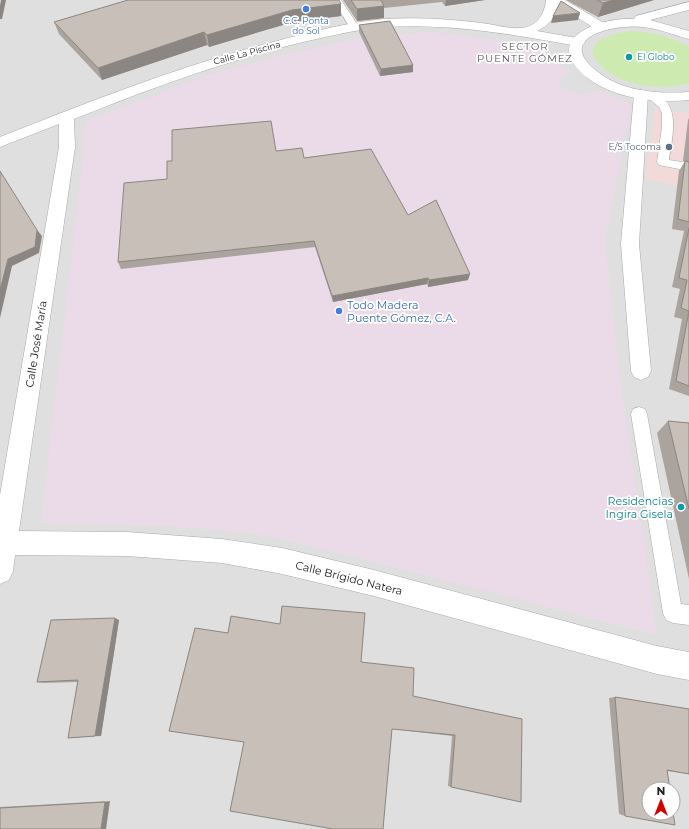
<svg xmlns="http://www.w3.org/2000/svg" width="689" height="829" viewBox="0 0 689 829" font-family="Montserrat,sans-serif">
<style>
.residential{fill:#e0dfdf;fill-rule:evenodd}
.commercial{fill:#f2dad9}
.industrial{fill:#ebdbe8}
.grass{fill:#cdebb0}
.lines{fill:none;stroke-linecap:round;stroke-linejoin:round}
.service-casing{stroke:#a9a9a9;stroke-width:1}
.minor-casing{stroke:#a9a9a9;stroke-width:1}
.tertiary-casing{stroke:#a9a9a9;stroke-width:1}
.service{fill:#fff;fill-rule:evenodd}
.minor{fill:#fff;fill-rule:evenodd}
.tertiary{fill:#fff;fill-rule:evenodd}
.wall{fill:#aba49e}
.shaded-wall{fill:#8b8681}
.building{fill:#c7bfb8;stroke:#8b8681}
.shop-dot{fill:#3f7fe0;stroke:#fff;stroke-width:1.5}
.culture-dot{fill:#0f9aa8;stroke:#fff;stroke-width:1.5}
.service-dot{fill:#5c6f8a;stroke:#fff;stroke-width:1.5}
.labels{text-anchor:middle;stroke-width:3.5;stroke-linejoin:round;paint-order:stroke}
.far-shop-label{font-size:9px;fill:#366cbe;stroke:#fff}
.far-street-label{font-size:9px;fill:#222;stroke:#fff}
.far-culture-label{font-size:9px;fill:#0d838f;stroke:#fff;text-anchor:start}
.far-service-label{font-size:9px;fill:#4e5e75;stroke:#fff;text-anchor:end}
.far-neighbourhood-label{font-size:10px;letter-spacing:1px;fill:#555;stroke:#fff}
.shop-label{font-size:11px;fill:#366cbe;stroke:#fff;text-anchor:start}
.street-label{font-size:11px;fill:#222;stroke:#fff}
.culture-label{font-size:11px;fill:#0d838f;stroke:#fff;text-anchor:end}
</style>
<rect width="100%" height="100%" fill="#f2efe9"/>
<path class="residential" d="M0,0H689V829H0ZM649,789H673V813H649Z"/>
<path class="commercial" d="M655,107L689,114V188L645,179Z"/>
<path class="industrial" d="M433,32L503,41L535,50L560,64L568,73L557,85L579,95L600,90L627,102L631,106L605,240L618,366L657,635L331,551L281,539L245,532L167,526L41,523L84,153L85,122L204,76L280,56L364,37Z"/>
<path class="grass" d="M633,31C653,33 672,36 689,47V83C663,92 623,86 602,67C575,42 614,32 633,31Z"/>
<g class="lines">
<defs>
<g id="service">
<path d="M333,0H341L359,27L357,29H351Z"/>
<path d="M651,93C683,101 672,137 669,160L689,163V171L659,165L657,162L662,127V113L659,107L646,96Z"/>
<path d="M639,407L645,409L647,414L681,604L689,605V625L673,623L666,620L663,613L631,414L633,409Z"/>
</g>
<g id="minor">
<path d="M546,0H565L604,23L606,26L604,29H596L558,6C555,18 548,26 537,31L583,39L585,42L583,45L578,46C515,35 451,23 386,27C358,29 330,36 303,42C224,61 149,89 74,119L75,147L19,531L127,532L222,539L282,548L374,570L657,646L689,652V680L657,674L374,596L282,574L222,563L127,556L15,555L13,571L9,580L0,584V495L59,147V124L0,147V137C91,101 182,65 277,41C312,32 348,22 384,19C416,17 449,19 481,23C493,24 507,29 520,28C536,28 545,14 546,0Z"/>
<path d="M641,90L646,91L648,94L639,244L651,371L648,377L641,380L634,377L631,371L621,244L634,94L636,91Z"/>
</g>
<path id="tertiary" d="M689,2V10L650,20L689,31V39C673,35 658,28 642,27C613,24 553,38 598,72C623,92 659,94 689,92V100C656,103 616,99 589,79C538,40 597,17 634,19L636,16Z"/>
</defs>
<use href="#service" class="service-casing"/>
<use href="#minor" class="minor-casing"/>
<use href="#tertiary" class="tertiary-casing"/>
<use href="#service" class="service"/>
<use href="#minor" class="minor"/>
<use href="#tertiary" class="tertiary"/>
</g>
<g class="wall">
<path d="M343,0H485L445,6L442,2L384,8V18L357,21Z"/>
<path d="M566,0H654L598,17Z"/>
<path d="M341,4V16L293,22L209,47L207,45L102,80L59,34L54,22Z"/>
<path d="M359,25L413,72L380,76L359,32Z"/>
<path d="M689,118V396L669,389L682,319L674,317L680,289L672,287L684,231L672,229L679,171L685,161H687H683L688,120Z"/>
<path d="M276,151L304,158L408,215L468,280L428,287L427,284L333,302L315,247L121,269L118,262L167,179Z"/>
<path d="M668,421L689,423V579L657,433Z"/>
<path d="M119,620L101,736L68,738L78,682L44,683L37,682Z"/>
<path d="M361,662L413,696L522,719L451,787L448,786L452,736L392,729Z"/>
<path d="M615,697L689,709V774L667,771L625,816L619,814L609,698Z"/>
<path d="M110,801L0,829V807Z"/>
</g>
<g class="shaded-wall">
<path d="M1,0H6L2,19H0V6Z"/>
<path d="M446,0H485L445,6Z"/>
<path d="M614,0H654L598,17L603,3Z"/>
<path d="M341,4V16L293,22L209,47L207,35L292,10Z"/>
<path d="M384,6V18L357,21V9Z"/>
<path d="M580,13L578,20L551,23L553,16Z"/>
<path d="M204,32L207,45L102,80L98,68Z"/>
<path d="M413,65V72L380,76L381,69Z"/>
<path d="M37,230L42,236L39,253L12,266L0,318V290L8,259Z"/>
<path d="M470,274L468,280L428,287L429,280Z"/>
<path d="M428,278L427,284L333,302L332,296Z"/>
<path d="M115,618L119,620L101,736H95Z"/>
<path d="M110,801L106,829H101L105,802Z"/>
</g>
<g class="building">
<path d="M128,0H339L341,4L292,10L207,35L204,32L98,68L54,22Z"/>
<path d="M351,0H381L384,6L357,9Z"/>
<path d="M597,0H614L603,3Z"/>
<path d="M561,1L580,13L553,16Z"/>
<path d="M390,21L413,65L381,69L359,25Z"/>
<path d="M271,121L276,151L302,148L304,158L371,149L408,215L436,200L470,274L429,280L428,278L332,296L314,241L118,262L124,183L167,179V161H172V130Z"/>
<path d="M685,161L689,162V222L678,219Z"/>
<path d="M0,171L37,230L35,247L8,259L0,290Z"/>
<path d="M689,228V386L676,381L689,311L681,308L687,280L679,278Z"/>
<path d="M668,421L689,423V509Z"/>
<path d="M282,606L365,613L361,662L414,668L413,696L522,719L521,802L451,787L455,735L392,729L383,829H333L230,811L244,742L169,731L195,628L228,633L231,616L280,624Z"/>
<path d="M115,618L95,736L68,738L78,680L37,682L51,620Z"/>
<path d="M615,697L689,709V774L667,770L670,789H649V813H673V812L675,825L625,816Z"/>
<path d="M105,802L101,829H0V808Z"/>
</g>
<g class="shop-dot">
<circle cx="306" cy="9" r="4"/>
<circle cx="339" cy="311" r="4"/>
</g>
<g class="culture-dot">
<circle cx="629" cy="57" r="4"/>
<circle cx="681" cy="507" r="4"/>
</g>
<circle class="service-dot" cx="669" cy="147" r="4"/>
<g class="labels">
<g class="far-shop-label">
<text x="306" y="24">C.C. Ponta<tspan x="306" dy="10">do Sol</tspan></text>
</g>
<g class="far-street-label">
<text transform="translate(247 53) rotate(-15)" y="3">Calle La Piscina</text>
</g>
<g class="far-culture-label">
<text x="637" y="60">El Globo</text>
</g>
<g class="far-service-label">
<text x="661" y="150">E/S Tocoma</text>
</g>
<g class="far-neighbourhood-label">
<text x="525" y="50">SECTOR<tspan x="525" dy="12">PUENTE GÓMEZ</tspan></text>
</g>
<g class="shop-label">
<text x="347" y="309">Todo Madera<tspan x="347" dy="13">Puente Gómez, C.A.</tspan></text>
</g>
<g class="street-label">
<text transform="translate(36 344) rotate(-81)" y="4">Calle José María</text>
<text transform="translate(349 578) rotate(14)" y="4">Calle Brígido Natera</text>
</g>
<g class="culture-label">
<text x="673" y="505">Residencias<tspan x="673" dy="13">Ingira Gisela</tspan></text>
</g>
</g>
<g transform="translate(661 801)"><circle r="19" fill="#ffffff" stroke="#a7a7a7"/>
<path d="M0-3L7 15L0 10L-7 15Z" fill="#d40000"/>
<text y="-6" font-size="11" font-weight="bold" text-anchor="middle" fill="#222222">N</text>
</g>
</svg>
